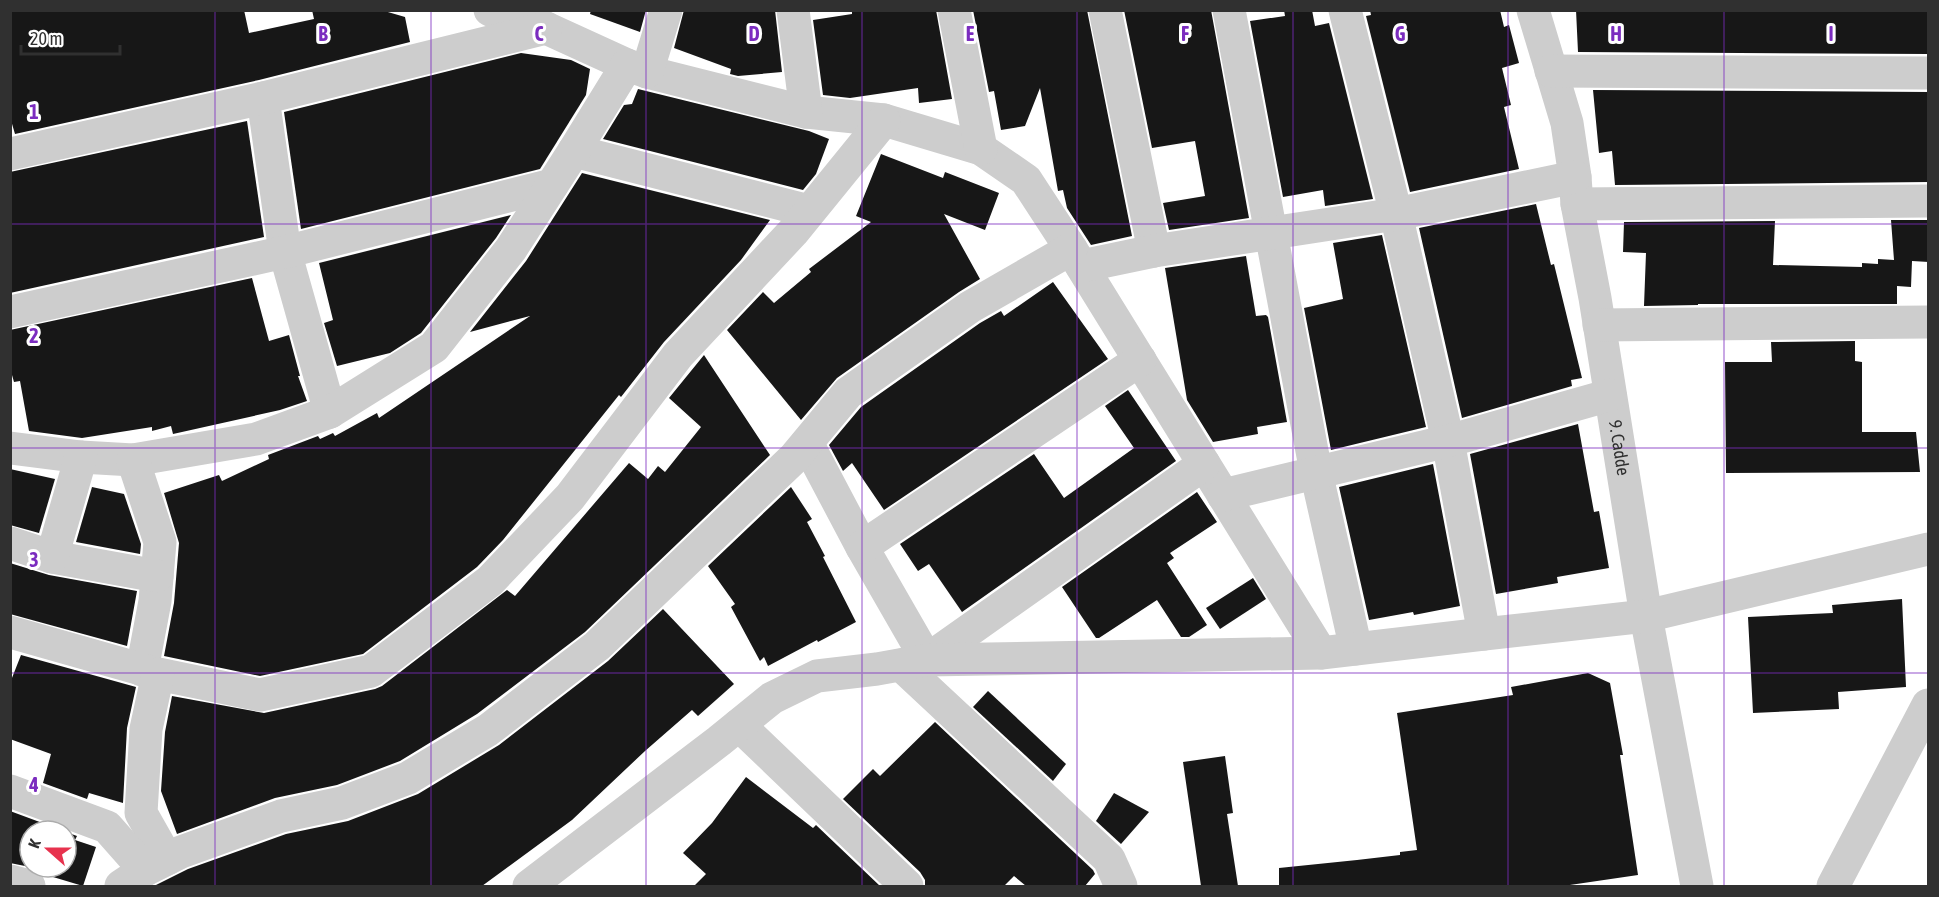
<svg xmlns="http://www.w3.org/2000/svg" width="1939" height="897" viewBox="0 0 1939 897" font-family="'Asap Condensed',sans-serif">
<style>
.building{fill:#171717}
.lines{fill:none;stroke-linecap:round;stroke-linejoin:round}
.minor{stroke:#cdcdcd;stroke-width:33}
.grid{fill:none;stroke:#7b2cbf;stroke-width:1.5;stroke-opacity:0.55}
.labels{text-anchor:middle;stroke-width:6;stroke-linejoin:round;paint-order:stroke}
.street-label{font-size:18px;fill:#303030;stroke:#fff}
.grid-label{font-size:20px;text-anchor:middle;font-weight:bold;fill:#7b2cbf;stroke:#fff;stroke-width:6;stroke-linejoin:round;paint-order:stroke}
</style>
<rect width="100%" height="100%" fill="#fff"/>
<g class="building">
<path d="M10,10H244L249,33L314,19L312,10H381L405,17L410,42L259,80L15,134L10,117Z"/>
<path d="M591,10H646L640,32L590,14Z"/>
<path d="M684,10H775L782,72L738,76L730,74L731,69L674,48Z"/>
<path d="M852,10H936L952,99L919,103L918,88L850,98L823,95L813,20L852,14Z"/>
<path d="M973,10H1087L1132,236L1091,245L1067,208L1063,190L1058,191L1040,88L1025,126L1001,130L994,91L989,92Z"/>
<path d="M1124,10H1211L1249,218L1169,230L1163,203L1205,196L1195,141L1152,148Z"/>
<path d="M1284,10H1312L1315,26L1329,23L1373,199L1325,206L1323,190L1283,197L1250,21L1285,16Z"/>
<path d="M1370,10H1500L1504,27L1509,25L1519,63L1502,68L1511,105L1504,107L1519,169L1410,192L1366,16L1371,15Z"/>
<path d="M1576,10L1889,12V10H1929V54L1578,52Z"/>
<path d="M521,53L571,60L590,69L586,95L540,169L301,229L284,112Z"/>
<path d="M638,89L809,131L829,139L816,174L803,190L603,139L624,105L632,104Z"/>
<path d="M1593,90L1929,92V182L1615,185L1612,151L1599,153Z"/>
<path d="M247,121L264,237L10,293V172Z"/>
<path d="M881,154L943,178L945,172L999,193L985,230L944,214L980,279L959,292L837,378L801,420L727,330L763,292L774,303L811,272L809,269L871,222L856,216Z"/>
<path d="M582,173L770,220L741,260L664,342L621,397L619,395L503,540L477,567L363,654L260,676L164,656L174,603L179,543L164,493L219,475L222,481L269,459L268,455L318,436L320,439L333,433L335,436L377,413L379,418L530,316L470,332L526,261Z"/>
<path d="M1536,204L1551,265L1554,264L1582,378L1571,380L1572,386L1462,418L1419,228Z"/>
<path d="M511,215L496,238L421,333L390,353L337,366L324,323L333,320L319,263Z"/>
<path d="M1891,220H1929V262L1912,261L1911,287L1897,286V304H1698V305L1644,306L1646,253L1623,252L1624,222L1775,221L1773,265L1862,267V263L1878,264V259L1894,260Z"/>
<path d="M1382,235L1426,427L1331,450L1304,308L1343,299L1333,243Z"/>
<path d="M1246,256L1256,316L1266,315L1268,317L1287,422L1257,427L1258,434L1213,442L1187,400L1165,268Z"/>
<path d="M252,278L269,341L289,335L300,376H298L307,401L280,410L173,434L171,426L152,431V427L82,438L29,431L20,381L14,382L10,368V330Z"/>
<path d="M1053,282L1108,359L884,510L852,463L843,471L829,445L861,407L980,323L1001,311L1004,316Z"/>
<path d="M1855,341V361L1862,362V432H1916L1920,472L1726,473L1725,362H1772L1771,342Z"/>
<path d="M704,355L770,455L585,632L477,714L400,761L337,785L275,798L177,834L161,791L165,732L172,696L264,713L375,689L382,686L507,590L515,596L629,463L648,479L658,466L665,472L701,427L669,398Z"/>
<path d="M1128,390L1176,461L962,612L929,564L918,571L900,544L1034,454L1064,498L1134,448L1105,406Z"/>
<path d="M1578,424L1594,512L1599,511L1609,568L1557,577L1558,583L1496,594L1470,454Z"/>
<path d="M1433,464L1460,606L1414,615L1413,612L1369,620L1339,487Z"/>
<path d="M10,469L55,479L39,533L10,525Z"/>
<path d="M92,487L124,494L141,544L140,554L76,542Z"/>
<path d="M791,487L812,519L807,522L825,556L823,557L856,622L818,642L817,640L768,666L764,657L760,661L731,607L735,604L708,566Z"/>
<path d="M1197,492L1217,522L1170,553L1174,558L1167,563L1207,625L1189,637H1181L1157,600L1099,638H1096L1062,587Z"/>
<path d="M10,563L49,575L137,591L127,646L10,614Z"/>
<path d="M1253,578L1266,599L1220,629L1206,608Z"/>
<path d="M1902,599L1906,687L1838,692L1839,709L1753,713L1748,617L1833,613L1832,605Z"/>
<path d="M663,609L734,684L698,716L692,710L645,751L572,820L482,886H154L188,869L286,834L348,821L418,794L499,745L608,661Z"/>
<path d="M21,655L136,687L127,728L123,803L89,793L87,799L43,783L51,754L10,739V683Z"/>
<path d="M1588,673L1610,683L1623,755H1620L1638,875L1563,886H1279V868L1357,860L1400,855V852L1417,850L1397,713L1513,695L1511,687Z"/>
<path d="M988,691L1066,764L1053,781L973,707Z"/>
<path d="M935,722L1093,870L1095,874L1085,886H1026L1014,876L1004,886H925V880L920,872L843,799L873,769L880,776Z"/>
<path d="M1225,756L1233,813L1227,814L1238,886H1201L1183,762Z"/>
<path d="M746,777L813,828L816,825L880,886H694L706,874L683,853L712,823Z"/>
<path d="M1114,793L1149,812L1121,844L1096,821Z"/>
<path d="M10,811L64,831H30V867L10,863Z"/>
<path d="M66,832L77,836L75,840L96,847L83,886L43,874L30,867H66Z"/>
</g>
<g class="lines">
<g class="minor">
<path d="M490,10L546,28L627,65L647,72L806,112L884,120L981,149L1026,180L1071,249L1321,653"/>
<path d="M793,10L806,112"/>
<path d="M954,10L981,149"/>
<path d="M1105,10L1154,251"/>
<path d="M1229,10L1316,472L1356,649"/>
<path d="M1345,10L1396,214L1448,441L1484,634"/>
<path id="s1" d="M1533,10L1567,123L1575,177L1577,204L1595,298L1646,616L1697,886"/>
<path d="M1551,71L1928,73"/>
<path d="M647,72L666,10"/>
<path d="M263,98L285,252L330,412"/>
<path d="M574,151L809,211"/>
<path d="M10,154L263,98L546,28"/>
<path d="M1577,204L1928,201"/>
<path d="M1082,266L1154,251L1396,214L1575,177"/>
<path d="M10,312L285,252L552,185"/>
<path d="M1599,325L1928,322"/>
<path d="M807,443L862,547L927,660L1204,464"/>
<path d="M10,448L81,457L133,460L256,439L330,412L434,347L511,249L574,151L627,65"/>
<path d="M133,460L160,542L155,601L142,670"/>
<path d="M1223,495L1448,441L1610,395"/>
<path d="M10,543L52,557L157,576"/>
<path d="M862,547L1140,360"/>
<path d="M52,557L81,457"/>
<path d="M10,632L158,674L260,695L371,671L490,581L570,497L678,355L793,232L884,120"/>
<path d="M901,665L1109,859L1121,886"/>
<path d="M158,674L146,729L141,813L167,859"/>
<path d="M739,725L907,886"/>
<path d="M10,791L107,827L145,870"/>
<path d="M10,881L29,886"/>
<path d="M121,886L145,870L181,852L281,816L342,803L408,778L488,730L597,646L794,458L848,393L970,307L1071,249"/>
<path d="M529,886L719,741L772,698L817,676L877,669L927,660L1321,653L1484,634L1646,616L1928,549"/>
<path d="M1833,886L1928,705"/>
</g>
</g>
<path class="grid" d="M215,10V886M431,10V886M646,10V886M862,10V886M1077,10V886M1293,10V886M1508,10V886M1724,10V886M10,224H1928M10,448H1928M10,673H1928"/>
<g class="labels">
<g class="street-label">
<text dy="6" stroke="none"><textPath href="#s1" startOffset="447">9. Cadde</textPath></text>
</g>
</g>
<g class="grid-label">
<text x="323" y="41">B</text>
<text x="539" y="41">C</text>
<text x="754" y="41">D</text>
<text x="970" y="41">E</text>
<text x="1185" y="41">F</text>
<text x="1400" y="41">G</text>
<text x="1616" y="41">H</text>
<text x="1831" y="41">I</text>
<text x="34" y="119">1</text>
<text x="34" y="343">2</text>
<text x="34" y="567">3</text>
<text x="34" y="792">4</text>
</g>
<rect width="1939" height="897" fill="none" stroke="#303030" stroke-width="24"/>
<g transform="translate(48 849) rotate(291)"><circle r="28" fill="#ffffff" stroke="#acacac" stroke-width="1.5"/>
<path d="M0-4.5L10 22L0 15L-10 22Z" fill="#e7324e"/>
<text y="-9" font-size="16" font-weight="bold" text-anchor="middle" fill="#303030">K</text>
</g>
<path d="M21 45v9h99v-9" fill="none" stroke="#303030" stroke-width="3"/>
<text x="30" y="45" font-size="18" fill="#303030" stroke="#ffffff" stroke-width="4.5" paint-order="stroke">20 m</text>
</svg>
